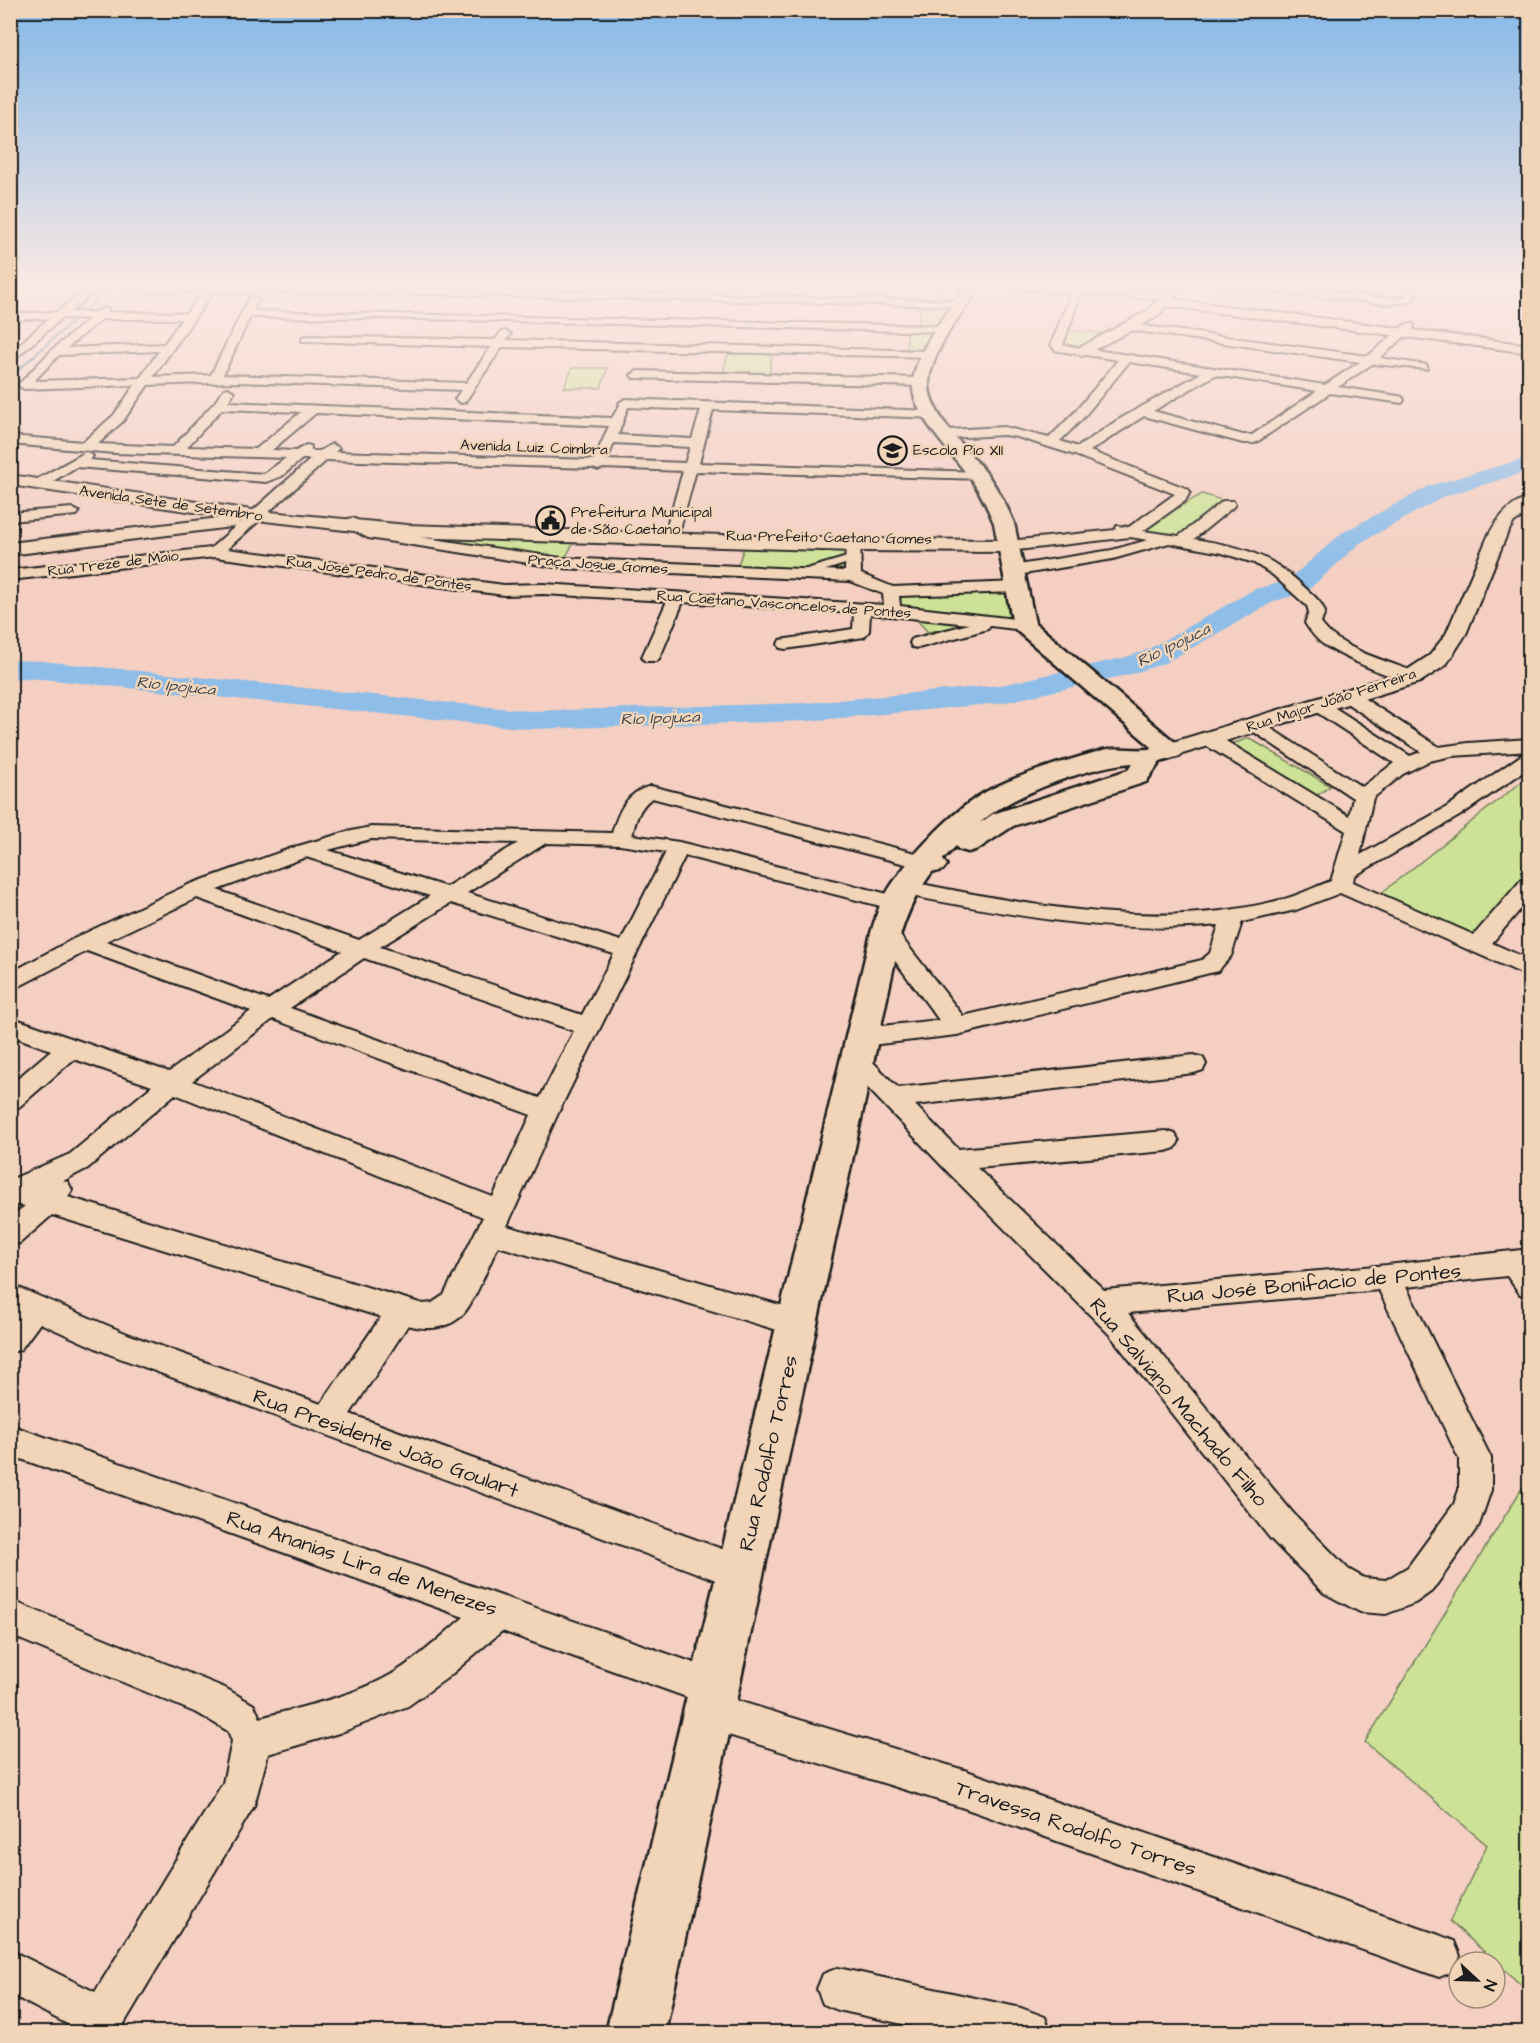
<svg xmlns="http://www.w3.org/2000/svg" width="1540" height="2043" viewBox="0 0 1540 2043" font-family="'Architects Daughter',sans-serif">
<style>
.green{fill:#cde297;stroke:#747f5a;stroke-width:1.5}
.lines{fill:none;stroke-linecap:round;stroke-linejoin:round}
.stream{stroke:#607d96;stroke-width:3}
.river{fill:#8ebde8;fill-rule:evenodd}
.pedestrian-casing{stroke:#1c1c1c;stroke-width:4}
.minor-casing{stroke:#1c1c1c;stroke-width:4}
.tertiary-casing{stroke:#1c1c1c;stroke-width:4}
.secondary-casing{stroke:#1c1c1c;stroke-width:5}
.pedestrian{fill:#f2d5b9;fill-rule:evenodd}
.minor{fill:#f2d5b9;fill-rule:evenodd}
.tertiary{fill:#f2d5b9;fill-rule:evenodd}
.secondary{fill:#f2d5b9;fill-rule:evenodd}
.labels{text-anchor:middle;stroke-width:5;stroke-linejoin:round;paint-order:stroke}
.far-street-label{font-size:15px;fill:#1c1c1c;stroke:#f2d5b9}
.far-poi-label{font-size:15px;fill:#1c1c1c;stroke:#f2d5b9;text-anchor:start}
.far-water-label{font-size:16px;font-style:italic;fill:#38444f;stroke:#f2d5b9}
.near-street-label{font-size:21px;fill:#1c1c1c;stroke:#f2d5b9}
</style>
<rect width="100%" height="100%" fill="#f4cfc2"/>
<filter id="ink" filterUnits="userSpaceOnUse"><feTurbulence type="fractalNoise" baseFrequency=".0167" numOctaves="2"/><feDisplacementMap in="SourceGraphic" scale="12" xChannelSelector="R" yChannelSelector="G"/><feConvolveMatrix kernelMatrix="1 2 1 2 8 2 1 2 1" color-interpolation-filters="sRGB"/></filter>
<g filter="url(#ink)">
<g class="green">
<path d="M675,284H745L732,298L670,296Z"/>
<path d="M938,284H976L934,355H907V329H918L920,302H938Z"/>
<path d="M1063,330L1112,334L1076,352L1058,350Z"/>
<path d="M728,354H772L769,374L723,373Z"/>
<path d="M572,368H608L601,388H564Z"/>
<path d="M1202,494L1222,500L1182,538L1146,530L1167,514Z"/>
<path d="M385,528L576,539L561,565L406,543Z"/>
<path d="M745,544L848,546L847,574L736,571Z"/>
<path d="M1005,591L1009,619L900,608L901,594Z"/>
<path d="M913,616L984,622L928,632Z"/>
<path d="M1249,738L1330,786L1316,796L1229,745Z"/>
<path d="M1529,776V871L1472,937L1380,894Z"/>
<path d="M1529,1477V1992L1450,1921L1487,1845L1365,1742Z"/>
</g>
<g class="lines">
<path class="stream" d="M10,377L115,284"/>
<path class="river" d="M1530,457V471L1445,496L1360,543L1306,592L1275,601L1165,663L1131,674L1001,703L807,721L530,729L42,679L10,678V660L42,661L530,711L807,703L1001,685L1123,658L1145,651L1255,589L1287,581L1342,533L1429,486Z"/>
<defs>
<path id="pedestrian" d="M854,555L860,558L858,560L797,579L791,575L793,573Z"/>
<g id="minor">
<path d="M89,284H99L98,289L70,312H96L104,308L108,309V312L187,313L202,292H127L122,289L127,286H207L209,284H219L217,286L363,287L966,301V305L962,306L363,293L213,292L153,377L211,375L249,298L253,297L258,300L253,311L945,326L950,329L945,332L378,318L250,317L223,375L466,383L491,347L302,341V337L306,336L495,340L501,332L505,331L511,334L506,340L931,351L937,354L931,357L502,347L465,402L461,403L455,399L461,390L237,382L148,385L123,421L98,444L173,447L215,402L224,389L228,388L234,392L228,402L612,418L620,405L619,403L625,399L933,411L937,412L939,415L937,418L713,410L699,463L980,472L987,476L985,479L696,471L677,540L670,544L663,540L683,471L603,468L598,470L593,468L327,460L227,549L504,585L543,584L884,605L883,594L850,581L561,568L368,538L344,525L348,519L353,518L372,530L561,558L845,571L846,540L853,536L860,540L861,574L893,587L1017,582L1025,587L1017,592L899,596L900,606L1024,620L1032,625L1024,630L990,626L988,629L918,648L912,647L910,643L912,639L969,624L870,614L869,631L864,637L786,649L780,648L778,644L780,640L853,629L854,613L683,602L660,657L657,661H645L642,657L667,601L543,594L504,595L215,557L10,580V570L211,548L311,459H302L282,476L266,482L76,467L42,488H32L30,485L32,482L86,452L93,456L89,460L264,474L286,458L114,453L10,444V436L83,442L114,415L135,385L24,389L18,385L52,350L89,319L62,318L10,363V353L49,318L10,320V314L57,312L88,288ZM102,319H182L164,344L67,348ZM159,351L140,378L34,381L59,355ZM628,407L701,410L692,439L618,435ZM222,409L301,412L256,449L187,447ZM316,413L609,426L594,460L335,452L339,448L332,444L320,451H311V446L306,445L296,451L272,450ZM614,443L690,447L685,463L607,460Z"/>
<path d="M1216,284H1251L1388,298L1405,297L1404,289L1409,286L1413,287L1416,295L1412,302L1388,304L1221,287Z"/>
<path d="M1077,287L1082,290L1063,345L1325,385L1360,362L1129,330L1124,327L1129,324L1368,356L1406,324H1414V328L1380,358L1427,365V369L1372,364L1338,387L1398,396L1402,397L1404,400L1402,403L1330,393L1255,443H1243L1144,416L1090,451L1188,489L1190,492L1185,501L1143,531L1179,536L1223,501H1233L1235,504L1233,507L1194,539C1242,547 1269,553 1304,587C1313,595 1321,601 1325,612L1321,623C1338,649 1390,662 1418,673L1421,677L1418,681C1402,685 1338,655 1323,644C1315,638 1310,631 1305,623L1309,612L1307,606L1273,575L1254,563L1222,553L1169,543L1113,559L1012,576L1007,574L1004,571L1012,566L1112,550L1148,540L1130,537L1008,551L1000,546L1008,541L1115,530L1117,526L1129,527L1175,494L1075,455L1017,437L1004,435L947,438L941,434L947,430L1004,427L1049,438L1075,412L1118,360L1059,351L1055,350L1051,345L1072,290ZM1129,362L1201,373L1118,420L1078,447L1060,441L1083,418ZM1215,375L1317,391L1252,435H1243L1153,411Z"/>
<path d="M637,371L921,378L927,382L921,386L633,378L631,375Z"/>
<path d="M72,508L79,512L77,515L10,521V513Z"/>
<path d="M1348,691L1354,692L1439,747L1468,743L1530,739V751L1452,756L1429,761L1403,774L1373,798L1360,855L1447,807L1523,754L1530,752V767L1461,815L1354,876L1353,882L1474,935L1522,879L1530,877V898L1492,943L1530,960V977L1340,893L1296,910L1242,922L1231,956L1218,971L957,1035L862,1046L853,1043L850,1037L853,1031L862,1028L939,1020L878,938L875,933L878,928L886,926L894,928L963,1016L1202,960L1210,953L1219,925C1113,935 1010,915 906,895L898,893L895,888L898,883L906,881C1028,905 1158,932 1280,900C1298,896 1314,887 1331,881L1346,831L1202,743L1200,739L1202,735H1216L1349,816L1353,798L1245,726L1247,722H1261L1362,787L1394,763L1312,709L1309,705L1312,701H1324L1410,756L1421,752L1342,700L1339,696L1342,692Z"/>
<path d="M651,786L943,860L947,865L943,870L936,872L652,798C639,807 636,820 632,835L679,842L904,898L907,903L904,908L896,910L685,856L559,1111L507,1226L797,1310L807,1314L812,1323L807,1332L797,1336L498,1246C489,1264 476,1299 464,1313C451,1329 426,1331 408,1325L350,1414L752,1560L757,1572L752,1584L740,1589L109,1354L40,1323L21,1349L10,1353V1316L14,1311L10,1310V1284L130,1335L321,1404L381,1317L52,1215L20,1243L10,1246V1218L25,1206L10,1204V1180L70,1154L152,1086L74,1059L19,1107L10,1109V1085L51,1050L10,1035V1017L169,1072L251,1011L87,951L10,991V973L77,937L188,885L298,846L347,832L371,827L612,833C619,810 627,792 651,786ZM371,839L518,843L446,887L328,850ZM546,843L620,845L666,852L621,941L467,893ZM306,857L430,896L359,940L217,890ZM197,898L342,951L268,1000L106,941ZM451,903L614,954L582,1015L380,947ZM364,958L574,1031L540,1098L290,1008ZM273,1019L531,1115L493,1197L192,1081ZM175,1094L483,1217L444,1295L432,1303L423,1304L68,1197L72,1190L68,1182L63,1181L88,1168Z"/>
<path d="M857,1052L866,1055L898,1088L1194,1055L1203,1058L1206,1064L1203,1070L1194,1073L915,1105L958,1149L1166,1131L1175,1134L1179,1141L1175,1148L1166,1151L977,1168L1104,1290L1387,1265L1530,1249V1297L1520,1294L1507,1276L1406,1287L1491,1458V1490L1479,1525L1432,1591L1415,1603L1386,1614L1360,1612L1324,1593L1269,1537L1110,1335L943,1167L848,1067L845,1061L848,1055ZM1379,1290L1459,1459V1490L1454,1504L1408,1567L1386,1580L1364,1578L1348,1569L1293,1513L1128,1313Z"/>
<path d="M10,1425L714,1670L727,1675L732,1688L728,1698L964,1770L1439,1935L1454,1941L1460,1956L1454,1971L1439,1977L964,1808L709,1729L696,1724L691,1711L695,1700L502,1631L447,1678L408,1706L339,1733L268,1754L254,1806L119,2032H74L75,2028L10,1994V1950L95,1992L223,1783L232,1741L228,1731L199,1714L10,1635V1600L225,1688L254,1705L260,1718C301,1707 346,1698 383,1679C413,1664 439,1638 464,1617L10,1455Z"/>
<path d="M838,1968L1021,2008L1045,2017L1051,2032H940L838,2010L823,2004L817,1989L823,1974Z"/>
</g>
<g id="tertiary">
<path d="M997,284H1055L1165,292L1175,284L1181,288L1172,299L1530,345V353L1166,306L1157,317L1082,356L1075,352L1077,349L1147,311L1158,299L1003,288Z"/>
<path d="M10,475L259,511L407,525L854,539L1008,540L1015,542L1017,546L1015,550L1008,552L854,551L407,537L238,518L240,522L237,526L231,527L10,555V543L228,517L10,485Z"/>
<path d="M1530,498V512L1514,522L1507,534L1466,634L1446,665L1420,682L1179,755L1171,757L1163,755L1159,750L1163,745L1404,672L1430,655L1446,634L1489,534C1498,518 1511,502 1530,498Z"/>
</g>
<path id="secondary" d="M968,284H982C964,310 932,349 929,381C926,413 970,451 987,474C998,490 1007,506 1014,523L1035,623L1184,750L1180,756L1160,762L1146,782L1013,826L978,849L968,852L958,849L956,846C928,873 913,896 901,933L665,2032H606L871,933C874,923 877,912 881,903C901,864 952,809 991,789C1026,772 1066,761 1103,750C1120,746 1138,752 1153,748L1016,630L1013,625L994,523C988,509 982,495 973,482C956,456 908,413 913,380C919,345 948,312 968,284ZM1133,763L1128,770L993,814L980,823C1009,795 1093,765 1133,763Z"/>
</defs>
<use href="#pedestrian" class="pedestrian-casing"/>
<use href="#minor" class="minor-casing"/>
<use href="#tertiary" class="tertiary-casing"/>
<use href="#secondary" class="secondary-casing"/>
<use href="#pedestrian" class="pedestrian"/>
<use href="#minor" class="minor"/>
<use href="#tertiary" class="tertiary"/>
<use href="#secondary" class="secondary"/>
</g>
</g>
<linearGradient id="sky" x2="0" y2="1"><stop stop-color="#84b8e8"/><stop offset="0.5" stop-color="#fae9e4"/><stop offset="1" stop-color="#fae9e4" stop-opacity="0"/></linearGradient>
<rect width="1540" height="570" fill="url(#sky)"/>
<defs>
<symbol id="school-ring" viewBox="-11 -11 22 22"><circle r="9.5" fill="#f2d5b9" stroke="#1c1c1c" stroke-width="1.5"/><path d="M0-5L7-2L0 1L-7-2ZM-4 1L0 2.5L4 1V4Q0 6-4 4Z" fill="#1c1c1c"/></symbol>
<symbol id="civic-ring" viewBox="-11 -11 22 22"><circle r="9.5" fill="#f2d5b9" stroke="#1c1c1c" stroke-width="1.5"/><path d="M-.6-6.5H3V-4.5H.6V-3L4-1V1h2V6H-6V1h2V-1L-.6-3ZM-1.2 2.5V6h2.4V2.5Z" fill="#1c1c1c"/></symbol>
</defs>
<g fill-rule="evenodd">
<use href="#school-ring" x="876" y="434" width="33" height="33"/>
<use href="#civic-ring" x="534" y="504" width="33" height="33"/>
</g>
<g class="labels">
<g class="far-street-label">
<text transform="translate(534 447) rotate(2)" y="5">Avenida Luiz Coimbra</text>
<text transform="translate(171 503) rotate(8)" y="5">Avenida Sete de Setembro</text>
<text transform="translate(829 537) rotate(1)" y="5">Rua Prefeito Caetano Gomes</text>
<text transform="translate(113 563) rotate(-7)" y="5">Rua Treze de Maio</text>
<text transform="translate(598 564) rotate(4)" y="5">Praça Josue Gomes</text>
<text transform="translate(379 573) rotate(8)" y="5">Rua José Pedro de Pontes</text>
<text transform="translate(784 604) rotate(4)" y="5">Rua Caetano Vasconcelos de Pontes</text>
<text transform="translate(1331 700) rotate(-18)" y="5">Rua Major João Ferreira</text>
</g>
<g class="far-poi-label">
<text x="913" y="455">Escola Pio XII</text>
<text x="571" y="517">Prefeitura Municipal<tspan x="571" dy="17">de São Caetano</tspan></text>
</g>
<g class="far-water-label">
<text transform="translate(1173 644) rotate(-26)" y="6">Rio Ipojuca</text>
<text transform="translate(176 685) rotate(6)" y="6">Rio Ipojuca</text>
<text transform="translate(660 717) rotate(-2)" y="6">Rio Ipojuca</text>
</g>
<g class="near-street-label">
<text transform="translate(1314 1283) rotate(-5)" y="7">Rua José Bonifacio de Pontes</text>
<text transform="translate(1179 1402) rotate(50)" y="7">Rua Salviano Machado Filho</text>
<text transform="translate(386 1443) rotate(20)" y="7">Rua Presidente João Goulart</text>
<text transform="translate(768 1453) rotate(-77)" y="7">Rua Rodolfo Torres</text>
<text transform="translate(362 1563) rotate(19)" y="7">Rua Ananias Lira de Menezes</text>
<text transform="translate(1076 1828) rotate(19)" y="7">Travessa Rodolfo Torres</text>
</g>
</g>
<rect width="1540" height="2043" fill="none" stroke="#f2d5b9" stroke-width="36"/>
<rect x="18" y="18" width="1504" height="2007" fill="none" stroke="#1c1c1c" stroke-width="2" filter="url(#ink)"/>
<g transform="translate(1477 1980) rotate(112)"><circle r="28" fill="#f2d5b9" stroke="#9c8b7a" stroke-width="1.5"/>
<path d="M0-4.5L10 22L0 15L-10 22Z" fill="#1c1c1c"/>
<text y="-9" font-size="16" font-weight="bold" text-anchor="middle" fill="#1c1c1c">N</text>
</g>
</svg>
